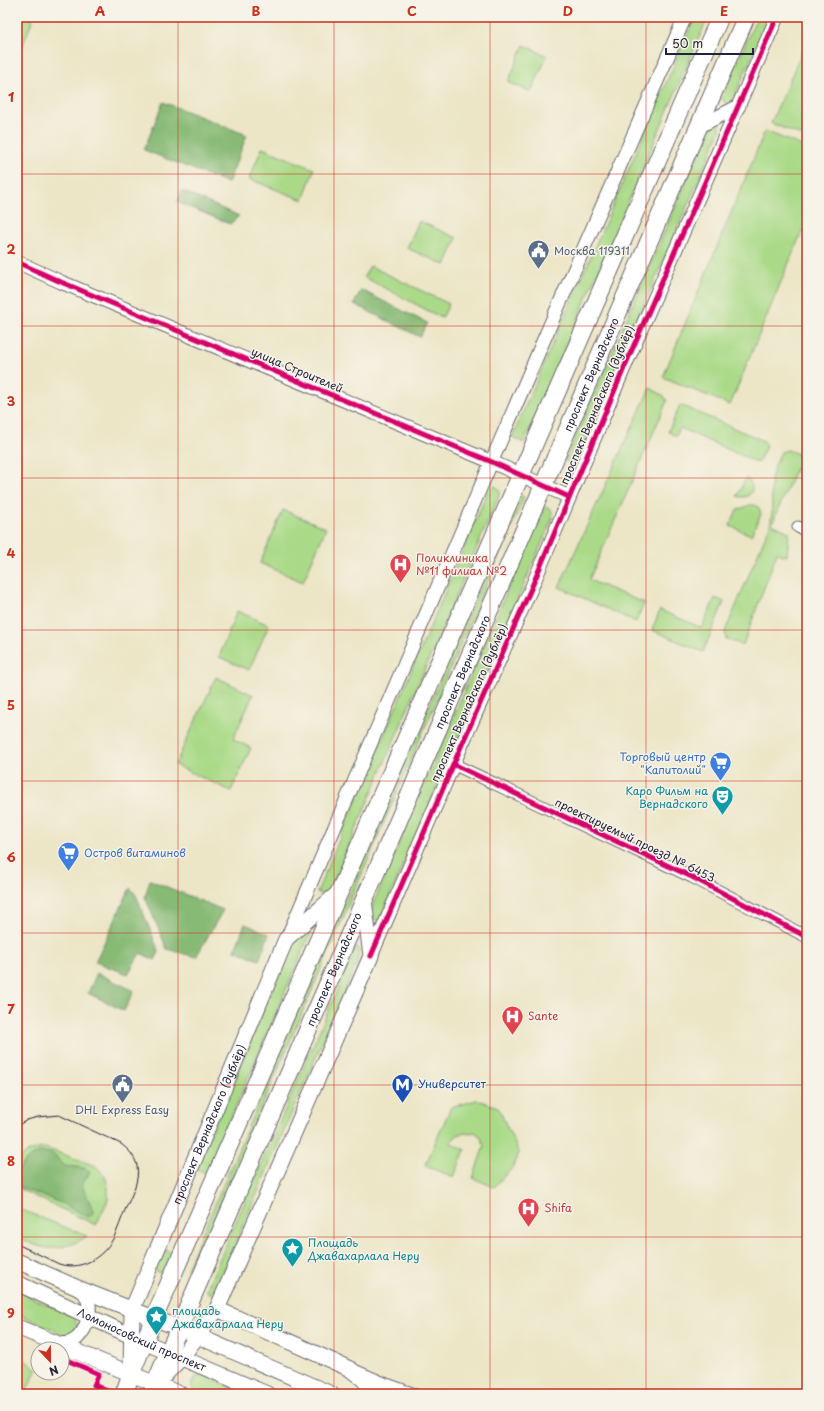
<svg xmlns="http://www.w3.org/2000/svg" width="824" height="1411" viewBox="0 0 824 1411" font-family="'Playpen Sans',sans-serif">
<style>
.green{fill:#aada88;stroke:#667e62}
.forest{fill:#87ba74;stroke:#546e58}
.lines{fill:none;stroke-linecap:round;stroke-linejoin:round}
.minor-casing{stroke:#69666c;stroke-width:13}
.tertiary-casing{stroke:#69666c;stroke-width:15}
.secondary-casing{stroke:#69666c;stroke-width:17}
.primary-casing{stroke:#69666c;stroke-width:19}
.minor{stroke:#fff;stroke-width:11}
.tertiary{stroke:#fff;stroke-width:13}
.secondary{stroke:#fff;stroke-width:15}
.primary{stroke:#fff;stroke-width:17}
.tram{stroke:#22223b;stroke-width:1}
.cycleway-casing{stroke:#f7f3e8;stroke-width:8}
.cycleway{stroke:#d6006c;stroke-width:5}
.grid{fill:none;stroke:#c8321e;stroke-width:1;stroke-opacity:0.55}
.labels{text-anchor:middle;stroke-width:3;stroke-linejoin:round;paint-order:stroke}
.service-label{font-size:11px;fill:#4e5e75;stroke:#f7f3e8;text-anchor:start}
.street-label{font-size:11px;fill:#22223b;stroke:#f7f3e8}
.health-label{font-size:11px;fill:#be3a42;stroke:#f7f3e8;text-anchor:start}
.shop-label{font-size:11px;fill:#366cbe;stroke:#f7f3e8;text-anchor:end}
.culture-label{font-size:11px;fill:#0d838f;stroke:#f7f3e8;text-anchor:start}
.transit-label{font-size:11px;fill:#164399;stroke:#f7f3e8;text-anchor:start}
.neatline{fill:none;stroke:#c8321e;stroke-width:1.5}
.grid-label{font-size:13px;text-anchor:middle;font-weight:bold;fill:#c8321e}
</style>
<rect width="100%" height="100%" fill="#f7f3e8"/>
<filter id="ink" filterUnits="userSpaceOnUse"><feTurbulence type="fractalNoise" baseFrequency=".025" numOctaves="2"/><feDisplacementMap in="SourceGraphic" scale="8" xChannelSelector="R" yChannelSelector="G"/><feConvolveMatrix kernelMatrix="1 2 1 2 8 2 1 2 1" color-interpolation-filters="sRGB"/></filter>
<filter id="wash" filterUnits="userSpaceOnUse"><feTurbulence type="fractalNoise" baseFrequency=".012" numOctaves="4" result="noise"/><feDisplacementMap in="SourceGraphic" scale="16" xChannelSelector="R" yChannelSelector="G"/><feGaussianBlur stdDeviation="0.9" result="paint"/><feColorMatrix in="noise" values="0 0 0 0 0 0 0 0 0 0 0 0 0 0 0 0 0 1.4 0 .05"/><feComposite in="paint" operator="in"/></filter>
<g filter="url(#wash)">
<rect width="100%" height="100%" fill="#ece5c6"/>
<g class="green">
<path d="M17,17H26L33,19L17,60Z"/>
<path d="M695,17H708L524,443L512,437Z"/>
<path d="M757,17H769L733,100L728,104L725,103L722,99L723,95Z"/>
<path d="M807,40V138L771,123Z"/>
<path d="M524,45L547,56L531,92L508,82Z"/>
<path d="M717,124L720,126V131L574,465L565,461L710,127Z"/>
<path d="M765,131L807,148V233L802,231L730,405L663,377Z"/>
<path d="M262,148L314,169L303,200L249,179Z"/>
<path d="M419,221L457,238L445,265L407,248Z"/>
<path d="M370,266L449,304L442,318L364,277Z"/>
<path d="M650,388L664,396L667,401L589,580L644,603L636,622L559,587Z"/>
<path d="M680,405L764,441L766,446L758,463L680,428L676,436L668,432Z"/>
<path d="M788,450L798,454L799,461L772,524L789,532L787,556L777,553L743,645L726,639L725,632L770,525L772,513L771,479L775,465L781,452Z"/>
<path d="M746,478C758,486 751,501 737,496Z"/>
<path d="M494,486L498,488L500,492L498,498L327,897L317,892L488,491L491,488Z"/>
<path d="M520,495L524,497L191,1271L187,1269Z"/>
<path d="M750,505H755L759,508L761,514L751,535L730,526L737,510Z"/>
<path d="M544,508C551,506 552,511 553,517L379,921L371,918V912L374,902L541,512Z"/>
<path d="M283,510L326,528L303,582L260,563Z"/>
<path d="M715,598L724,602L703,652L652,630L660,610L702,628Z"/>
<path d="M237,611L269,625L249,670L219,657Z"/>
<path d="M216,677L253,695L233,739L251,748L231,791L175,765Z"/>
<path d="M312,925L313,927L207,1173L196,1169L293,941Z"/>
<path d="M356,947H358C362,956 351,976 347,985L217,1286L213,1293L211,1294L207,1291V1288Z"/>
<path d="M477,1100L498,1107L519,1153L513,1167L494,1187L473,1178L484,1146L481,1137L475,1132L459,1134L450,1142L465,1150L454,1177L425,1166L451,1107Z"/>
<path d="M45,1148L96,1166L105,1176L108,1187V1200L96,1225L17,1188C17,1180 16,1172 17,1165C19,1153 35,1149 45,1148Z"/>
<path d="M17,1208L87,1236C73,1246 54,1251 38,1246C31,1244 24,1240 17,1237Z"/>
<path d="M162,1248L172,1253L165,1271L160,1273L154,1269Z"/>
<path d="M17,1291L74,1317C79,1327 77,1335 64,1335L17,1313Z"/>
<path d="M17,1355L37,1369L25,1394H17Z"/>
<path d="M200,1375H204L247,1394H196C189,1387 191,1379 200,1375Z"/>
</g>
<g class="forest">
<path d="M163,102L247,135L228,183L144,150Z"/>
<path d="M182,191L239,216L230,224L177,202Z"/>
<path d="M361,290L427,323L420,337L354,304Z"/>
<path d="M150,880L223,910L196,957L167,949L145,897Z"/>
<path d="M130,888L136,895L159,952L155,960L140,953L128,974L95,962Z"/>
<path d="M245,924L269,934L259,960L235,950Z"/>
<path d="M97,973L134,991L124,1011L88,993Z"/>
<path d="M39,1152L52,1153L65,1166L84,1168L90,1172L83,1183L84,1190L94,1212L89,1217L61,1203L17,1186V1172L28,1158Z"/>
</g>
</g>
<g filter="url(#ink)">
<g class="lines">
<defs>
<g id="minor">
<path d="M798,527L807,531"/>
<path d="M453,764L692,877L807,937"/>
</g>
<g id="tertiary">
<path d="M698,127L739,106"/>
<path d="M17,262L61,282L492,462L569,497"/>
<path d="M288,936L548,330L685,17"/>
<path d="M371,956L463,742L533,584L624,368L777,17"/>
<path d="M57,1344C62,1344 68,1344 73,1341C86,1334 94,1309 86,1296C85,1293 82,1291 80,1289"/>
<path d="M356,1372L384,1384L412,1394"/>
</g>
<g id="secondary">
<path d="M17,1261L80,1289L179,1328L331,1394"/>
<path id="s1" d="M17,1283L144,1342L267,1394"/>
<path d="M217,1309L350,1369L363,1379L376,1394"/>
<path d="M17,1327L180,1394"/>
<path id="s2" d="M131,1372L132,1310L286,939L339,892"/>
<path d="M158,1382L182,1357L217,1309L371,956L364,900"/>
</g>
<g id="primary">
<path d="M124,1394L131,1374L154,1318L720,17"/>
<path id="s3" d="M152,1394L155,1384L179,1328L746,17"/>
</g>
</defs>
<use href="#minor" class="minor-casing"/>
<use href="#tertiary" class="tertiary-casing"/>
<use href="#secondary" class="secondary-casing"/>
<use href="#primary" class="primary-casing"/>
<use href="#minor" class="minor"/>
<use href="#tertiary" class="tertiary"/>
<use href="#secondary" class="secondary"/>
<use href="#primary" class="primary"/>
<path class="tram" d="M17,1126L27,1120L38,1117L59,1115L121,1144C128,1149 135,1156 137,1166C140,1181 131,1196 125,1210C121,1219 118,1230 113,1239C102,1258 81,1271 59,1264L17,1244"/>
<defs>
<g id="cycleway">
<path d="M17,262L61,282L492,462L569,497"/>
<path d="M453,764L692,877L807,937"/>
<path d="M371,956L463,742L533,584L624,368L777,17"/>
<path d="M62,1358L99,1374L94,1385L114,1394"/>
</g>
</defs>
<use href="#cycleway" class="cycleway-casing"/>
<use href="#cycleway" class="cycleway"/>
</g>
</g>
<path class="grid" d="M178,17V1394M334,17V1394M490,17V1394M646,17V1394M17,174H807M17,326H807M17,478H807M17,630H807M17,781H807M17,933H807M17,1085H807M17,1237H807"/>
<defs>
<symbol id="civic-pin" viewBox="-11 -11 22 30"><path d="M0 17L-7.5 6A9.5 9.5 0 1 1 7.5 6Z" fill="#5c6f8a" stroke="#f7f3e8"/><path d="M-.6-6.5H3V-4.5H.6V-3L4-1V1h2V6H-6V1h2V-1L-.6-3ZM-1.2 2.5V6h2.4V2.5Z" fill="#fff"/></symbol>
<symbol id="hospital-pin" viewBox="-11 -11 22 30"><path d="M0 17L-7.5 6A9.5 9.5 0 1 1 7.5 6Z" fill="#e0444e" stroke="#f7f3e8"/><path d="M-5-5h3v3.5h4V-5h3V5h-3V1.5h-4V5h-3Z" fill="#fff"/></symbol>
<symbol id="supermarket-pin" viewBox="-11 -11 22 30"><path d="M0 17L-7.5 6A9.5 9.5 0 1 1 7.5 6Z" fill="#3f7fe0" stroke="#f7f3e8"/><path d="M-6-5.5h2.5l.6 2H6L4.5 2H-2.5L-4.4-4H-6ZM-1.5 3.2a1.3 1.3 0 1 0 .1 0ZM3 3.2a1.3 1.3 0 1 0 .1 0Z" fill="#fff"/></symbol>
<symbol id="theatre-pin" viewBox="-11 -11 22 30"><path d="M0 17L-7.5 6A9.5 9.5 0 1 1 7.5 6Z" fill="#0f9aa8" stroke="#f7f3e8"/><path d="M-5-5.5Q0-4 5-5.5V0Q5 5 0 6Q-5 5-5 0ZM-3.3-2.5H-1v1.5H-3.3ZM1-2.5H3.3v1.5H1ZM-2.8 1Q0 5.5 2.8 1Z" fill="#fff"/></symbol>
<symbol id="metro-pin" viewBox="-11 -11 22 30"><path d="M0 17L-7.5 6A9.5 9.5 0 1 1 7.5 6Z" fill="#1a4fb4" stroke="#f7f3e8"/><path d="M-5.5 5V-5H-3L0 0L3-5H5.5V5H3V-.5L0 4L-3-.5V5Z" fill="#fff"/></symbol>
<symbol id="sight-pin" viewBox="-11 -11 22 30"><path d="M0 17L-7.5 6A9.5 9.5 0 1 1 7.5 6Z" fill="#0f9aa8" stroke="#f7f3e8"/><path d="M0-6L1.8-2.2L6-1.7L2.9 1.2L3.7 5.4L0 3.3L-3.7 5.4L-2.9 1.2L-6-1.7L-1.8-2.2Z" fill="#fff"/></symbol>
</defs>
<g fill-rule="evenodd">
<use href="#civic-pin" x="526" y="238" width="25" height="34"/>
<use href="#hospital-pin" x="388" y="552" width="25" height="34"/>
<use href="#supermarket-pin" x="708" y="750" width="25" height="34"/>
<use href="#theatre-pin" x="710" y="784" width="25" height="34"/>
<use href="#supermarket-pin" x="56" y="840" width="25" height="34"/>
<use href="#hospital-pin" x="500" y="1004" width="25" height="34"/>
<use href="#civic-pin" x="110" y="1072" width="25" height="34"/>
<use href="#metro-pin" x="390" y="1072" width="25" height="34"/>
<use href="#hospital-pin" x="516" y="1196" width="25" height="34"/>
<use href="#sight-pin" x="280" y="1236" width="25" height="34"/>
<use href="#sight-pin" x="144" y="1304" width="25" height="34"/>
</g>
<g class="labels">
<g class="service-label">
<text x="554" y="255">Москва 119311</text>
<text x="122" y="1114" text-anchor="middle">DHL Express Easy</text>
</g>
<g class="street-label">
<text transform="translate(297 370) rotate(23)" y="4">улица Строителей</text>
<text dy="4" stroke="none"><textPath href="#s3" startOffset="1110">проспект Вернадского</textPath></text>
<text transform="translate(597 405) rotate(-67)" y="4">проспект Вернадского (дублёр)</text>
<text dy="4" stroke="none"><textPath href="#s3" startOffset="786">проспект Вернадского</textPath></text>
<text transform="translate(469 703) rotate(-66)" y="4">проспект Вернадского (дублёр)</text>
<text transform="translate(635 840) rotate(26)" y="4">проектируемый проезд № 6453</text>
<text dy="4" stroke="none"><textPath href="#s3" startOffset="462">проспект Вернадского</textPath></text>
<text dy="4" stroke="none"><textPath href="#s2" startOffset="263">проспект Вернадского (дублёр)</textPath></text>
<text dy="4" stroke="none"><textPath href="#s1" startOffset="137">Ломоносовский проспект</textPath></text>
</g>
<g class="health-label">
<text x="416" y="562">Поликлиника<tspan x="416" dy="13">№11 филиал №2</tspan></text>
<text x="528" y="1020">Sante</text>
<text x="544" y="1212">Shifa</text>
</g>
<g class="shop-label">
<text x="706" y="761">Торговый центр<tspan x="706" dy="13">"Капитолий"</tspan></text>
<text x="84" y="857" text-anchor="start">Остров витаминов</text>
</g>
<g class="culture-label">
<text x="708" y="795" text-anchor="end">Каро Фильм на<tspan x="708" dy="13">Вернадского</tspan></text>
<text x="308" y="1247">Площадь<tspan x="308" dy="13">Джавахарлала Неру</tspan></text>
<text x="172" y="1315">площадь<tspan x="172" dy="13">Джавахарлала Неру</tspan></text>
</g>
<g class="transit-label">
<text x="418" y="1088">Университет</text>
</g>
</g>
<rect width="824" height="1411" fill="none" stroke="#f7f3e8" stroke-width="44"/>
<g transform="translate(50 1361) rotate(158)"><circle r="19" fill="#f7f3e8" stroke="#a29fa3"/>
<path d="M0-3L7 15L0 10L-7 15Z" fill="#c8321e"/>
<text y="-6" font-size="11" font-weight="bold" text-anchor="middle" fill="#22223b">N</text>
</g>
<path d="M666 48v6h87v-6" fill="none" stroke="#22223b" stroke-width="2"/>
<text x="672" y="48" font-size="12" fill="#22223b" stroke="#f7f3e8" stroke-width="3" paint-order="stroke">50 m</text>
<rect x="22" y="22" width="780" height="1367" class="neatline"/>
<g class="grid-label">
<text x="100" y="16">A</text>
<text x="256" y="16">B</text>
<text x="412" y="16">C</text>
<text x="568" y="16">D</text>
<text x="724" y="16">E</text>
<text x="11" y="102">1</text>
<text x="11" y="254">2</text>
<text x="11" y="406">3</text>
<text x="11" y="558">4</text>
<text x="11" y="710">5</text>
<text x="11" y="862">6</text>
<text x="11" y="1014">7</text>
<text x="11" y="1166">8</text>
<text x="11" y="1318">9</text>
</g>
</svg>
